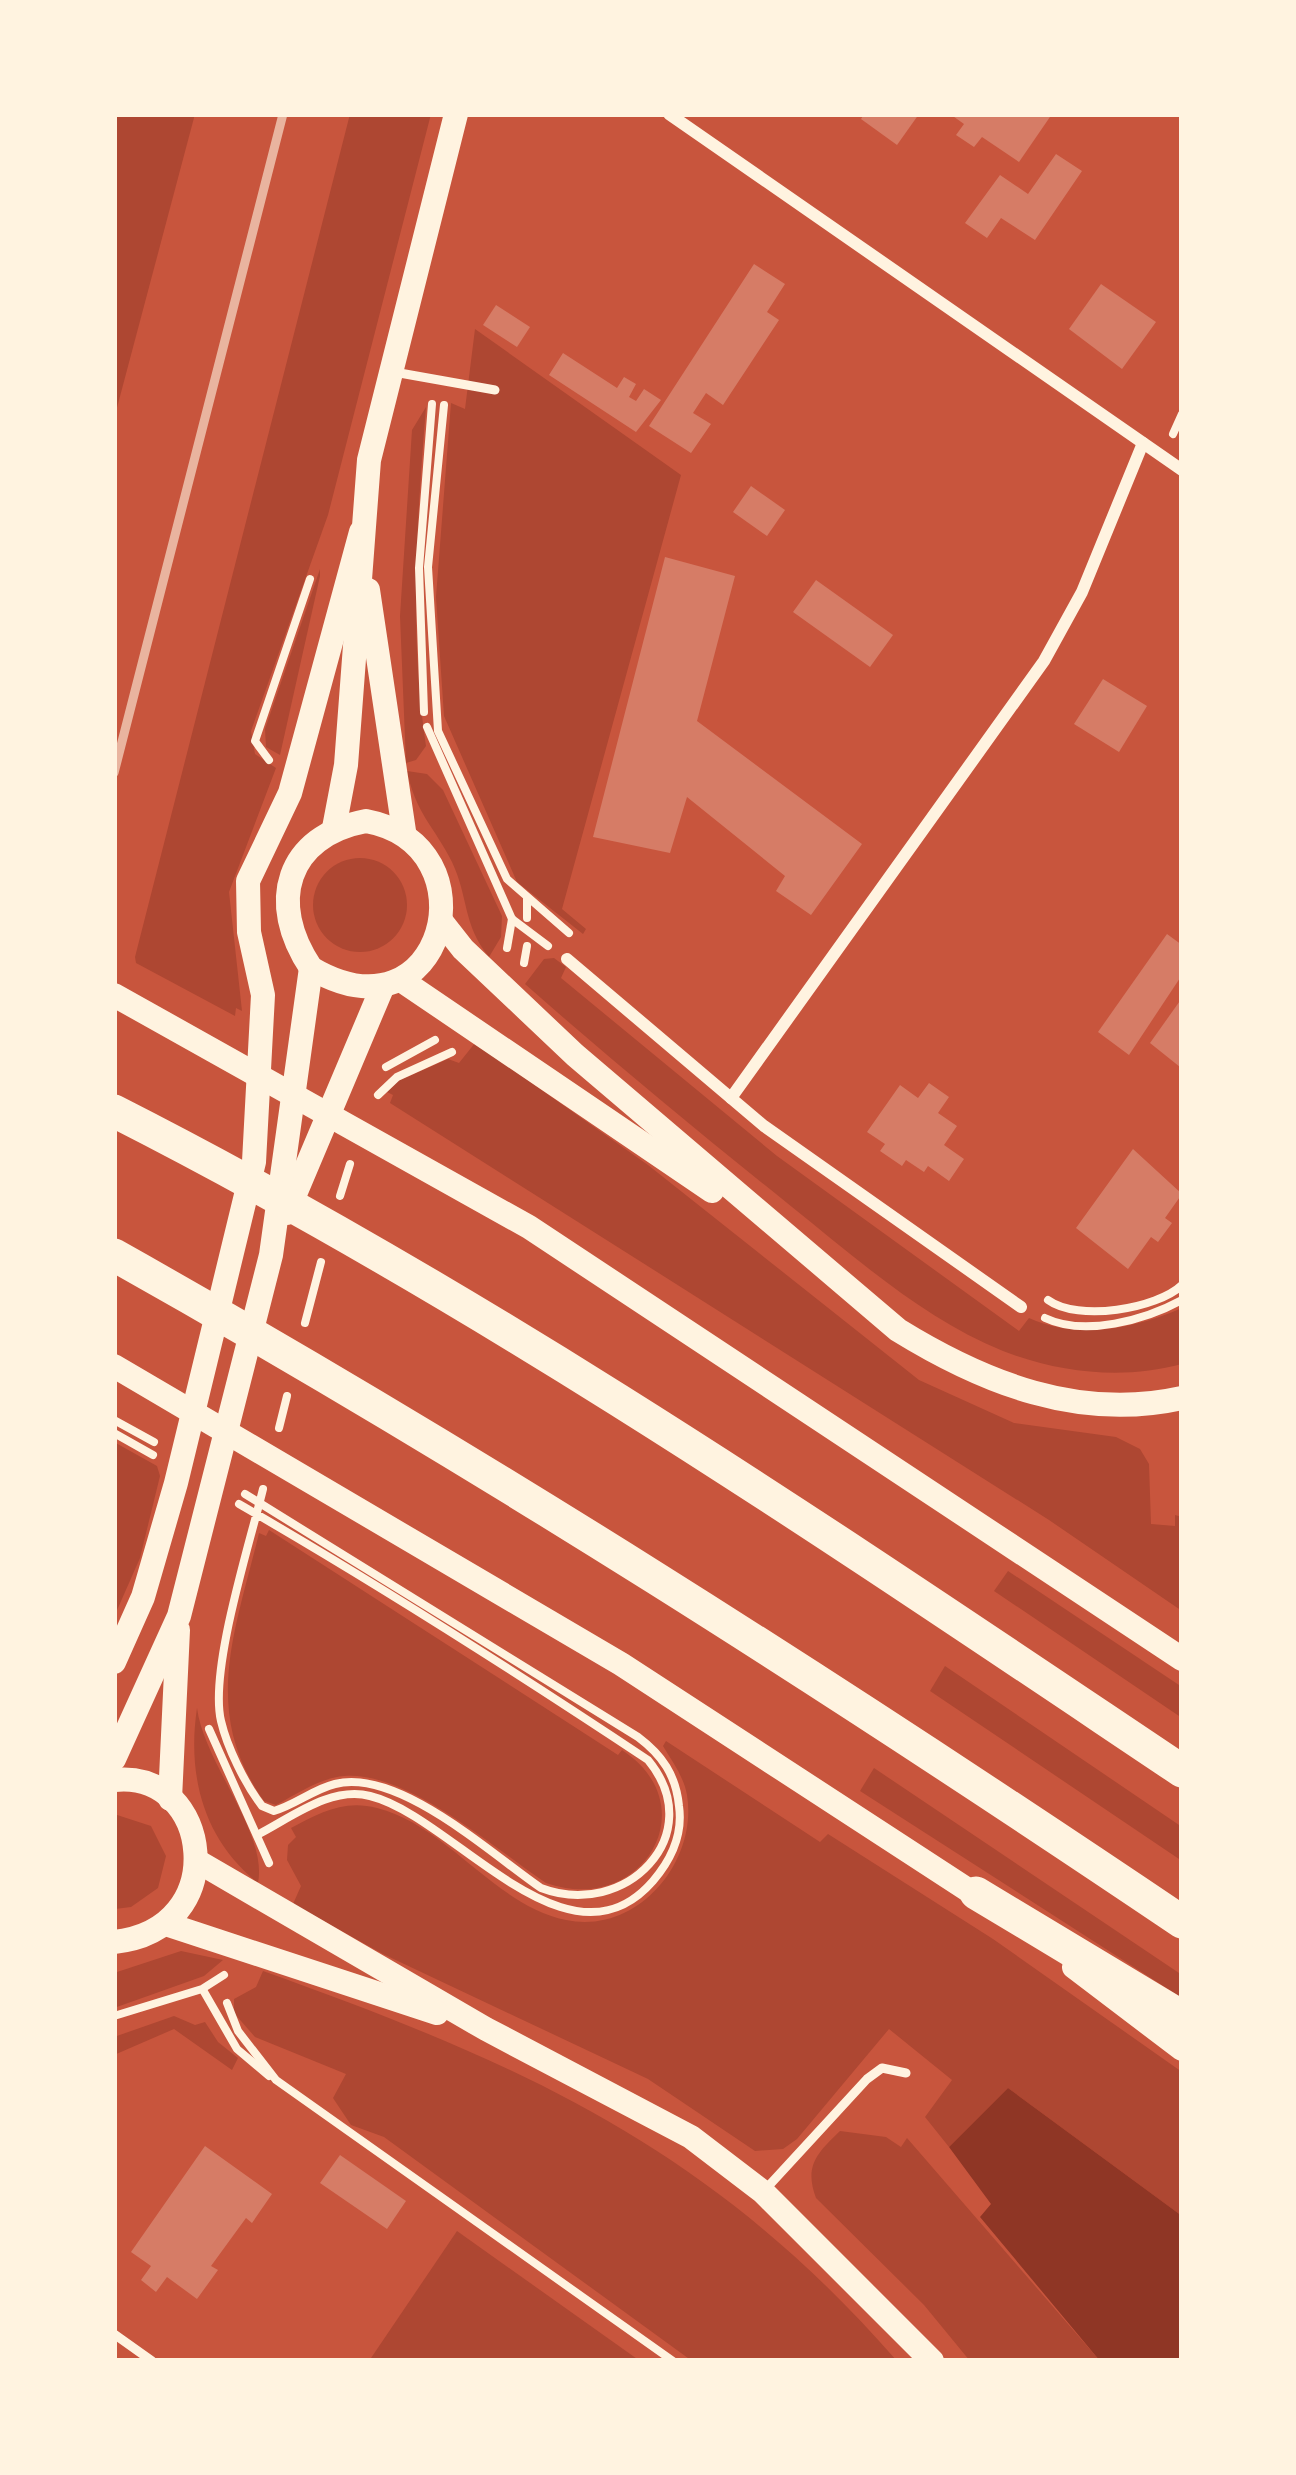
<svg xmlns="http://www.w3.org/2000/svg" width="1296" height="2475" viewBox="0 0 1296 2475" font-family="Lato,sans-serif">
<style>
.green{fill:#ae4732}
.water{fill:#8f3625}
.building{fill:#d67c66}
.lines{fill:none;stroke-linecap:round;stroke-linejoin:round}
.path{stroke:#fff3e0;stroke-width:8}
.service{stroke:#fff3e0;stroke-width:9}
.minor{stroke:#fff3e0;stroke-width:12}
.secondary{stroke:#fff3e0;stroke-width:24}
.motorway{stroke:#fff3e0;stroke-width:33}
.rail{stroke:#e9b49f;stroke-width:9}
</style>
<rect width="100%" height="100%" fill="#c8553d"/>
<g class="green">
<path d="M114,114H195L114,419Z"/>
<path d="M350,114H431L328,515L251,731L255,754L276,768L229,892L242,1011L236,1008L235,1016L136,963L135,957Z"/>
<path d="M475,329L681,475L562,909L586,929L583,934L517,882L444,716L436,597L451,403L465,409Z"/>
<path d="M426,407C417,521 409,633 426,746L416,760L406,763L400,616L412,430Z"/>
<path d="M320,569V576L280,755L266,747L265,729Z"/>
<path d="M407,771L427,774L443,790L502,916L501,937L489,957C462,923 469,898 452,862C434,826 416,814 407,771Z"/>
<circle cx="360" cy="905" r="47"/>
<path d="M554,958L566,967L561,978L777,1156L1019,1331L1029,1318C1078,1340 1133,1329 1182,1308V1364C1123,1380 1060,1373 1003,1351C924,1319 857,1259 792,1207C701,1134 612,1061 525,984L544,959Z"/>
<path d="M475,1043L648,1165L919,1380L1014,1423L1116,1437L1140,1449L1149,1464L1151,1524L1175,1526V1515L1182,1517V1611L1049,1520L390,1103L393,1095L387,1092L398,1081L448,1059L459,1063Z"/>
<path d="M114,1442L157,1466L160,1476L140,1558L114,1617Z"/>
<path d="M269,1530L618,1755L622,1750C708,1806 642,1917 546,1883C495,1849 406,1770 344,1776C320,1778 297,1794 276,1805L264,1801C200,1711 236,1630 259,1533L266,1536Z"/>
<path d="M1008,1571L1182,1687V1718L994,1591Z"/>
<path d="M945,1666L1182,1827V1861L930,1691Z"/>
<path d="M197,1708C204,1763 268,1833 258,1883C203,1839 187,1775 197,1708Z"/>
<path d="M666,1741L820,1842L828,1834L993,1939L1182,2072V2216L1008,2088L949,2147L925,2117L952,2080L889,2029L797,2139L783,2149L755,2151L648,2079L383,1954L293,1904L301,1886L287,1860L288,1845L296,1837L291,1828C319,1813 344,1799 377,1808C448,1826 494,1905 566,1920C637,1935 698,1862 687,1795C684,1777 672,1761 663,1746Z"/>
<path d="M874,1768L1182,1975V1998L860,1791Z"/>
<path d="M114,1814L151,1826L166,1856L158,1888L131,1907L115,1909Z"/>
<path d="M181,1951L223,1960L204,1976L114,2008V1973Z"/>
<path d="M263,1971C523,2064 711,2148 897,2361H692L384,2137L351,2125L333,2098L346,2074L255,2037L234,2013V1999L256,1987Z"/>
<path d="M174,2016L195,2025L205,2022L218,2042L238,2058L232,2070L174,2029L114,2055V2037Z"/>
<path d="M840,2131L886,2137L901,2147L907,2138L1100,2361H970L924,2305L816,2198C804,2166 817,2153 840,2131Z"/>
<path d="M457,2231L640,2361H369Z"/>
</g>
<path class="water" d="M1008,2088L1182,2216V2361H1100L980,2217L991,2204L949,2147Z"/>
<g class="building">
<path d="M864,114H919L897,145L861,119Z"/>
<path d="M950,114H1052L1019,162L982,137L974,147L956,135L964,124Z"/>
<path d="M1056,154L1082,171L1035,240L1001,218L987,238L965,223L1000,175L1028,194Z"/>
<path d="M754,264L785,284L767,312L779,320L723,405L706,393L693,413L711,424L691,453L649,426Z"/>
<path d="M1101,284L1156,322L1122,369L1069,329Z"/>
<path d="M496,305L530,327L517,347L483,325Z"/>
<path d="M563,353L617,388L624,377L636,384L629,397L636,401L644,389L661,400L636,432L549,375Z"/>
<path d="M751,486L785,510L767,536L733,512Z"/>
<path d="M665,557L735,576L697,721L862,844L811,915L776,891L785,876L687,797L670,853L593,837Z"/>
<path d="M816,580L893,635L870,667L793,612Z"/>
<path d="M1103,679L1147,706L1119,752L1074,724Z"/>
<path d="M1167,934L1182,945V975L1129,1055L1098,1032Z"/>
<path d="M1182,998V1065L1180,1067L1150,1043Z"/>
<path d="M929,1083L949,1097L938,1113L957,1126L944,1145L964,1159L949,1181L928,1166L924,1172L906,1160L902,1166L880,1151L885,1144L867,1132L900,1085L918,1098Z"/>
<path d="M1133,1149L1182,1194L1165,1218L1172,1223L1158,1242L1151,1237L1128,1269L1076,1228Z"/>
<path d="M205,2146L272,2194L252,2223L246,2218L211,2266L218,2270L197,2299L167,2277L156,2292L141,2280L151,2266L131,2252Z"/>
<path d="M340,2155L406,2201L387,2229L320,2183Z"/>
</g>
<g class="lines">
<g class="path">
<path d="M444,405L428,567L438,731L507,879L569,933"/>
<path d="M1173,434L1182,414"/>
<path d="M424,712L419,568L432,404"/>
<path d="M427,727L512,919L548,946"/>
<path d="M269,760L255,741L310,579"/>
<path d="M527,918V899"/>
<path d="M507,948L512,919"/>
<path d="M524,963L527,946"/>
<path d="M386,1067L435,1040"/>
<path d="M378,1095L397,1077L452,1052"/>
<path d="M340,1196L350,1164"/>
<path d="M1048,1300C1078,1322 1157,1309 1182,1285"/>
<path d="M1045,1318C1085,1337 1145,1320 1182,1300"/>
<path d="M305,1323L321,1262"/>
<path d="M114,1420L154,1442"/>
<path d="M279,1428L287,1396"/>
<path d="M114,1433L153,1455"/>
<path d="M245,1494L638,1737C662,1755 676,1775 679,1806C683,1834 671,1860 653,1881C568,1979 453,1816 370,1796C331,1786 292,1817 259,1834"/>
<path d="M239,1504C378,1584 514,1671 648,1760C710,1835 625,1920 541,1888C490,1853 398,1768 335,1784C314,1789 295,1805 274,1811L262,1806C245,1784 227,1747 221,1721C209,1670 250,1543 263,1489"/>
<path d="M209,1729L269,1863"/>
<path d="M203,1990L237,2049L269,2076"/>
<path d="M227,2003L238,2031L276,2080L673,2361"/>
<path d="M114,2016L202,1989L224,1975"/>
</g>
<g class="service">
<path d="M394,372L495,390"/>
<path d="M763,2192L867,2079L882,2068L906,2073"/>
<path d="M114,2334L152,2361"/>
</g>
<g class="minor">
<path d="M669,114L1182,470"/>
<path d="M567,959L764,1126L1021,1307"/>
<path d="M731,1098L1044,661L1082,592L1143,443"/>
</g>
<g class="secondary">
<path d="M368,590L404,831"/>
<path d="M366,821C496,845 444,1047 311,968C267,903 286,836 366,821Z"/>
<path d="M334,828L346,765L369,460L456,114"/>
<path d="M441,921L463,949L575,1055L898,1330C984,1383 1079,1421 1182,1398"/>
<path d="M401,980L712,1191"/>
<path d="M114,995L529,1227L1182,1659"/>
<path d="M287,1213L382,988"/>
<path d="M114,1366L621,1664L988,1903"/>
<path d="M114,1662L143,1597L176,1483L254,1162L263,995L249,932L248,881L290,793L361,532"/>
<path d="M114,1759L179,1616L271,1255L311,968"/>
<path d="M114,1780C212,1769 233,1930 114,1942"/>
<path d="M170,1799L178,1630"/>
<path d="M197,1861L486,2029L691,2137L763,2192L932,2361"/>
<path d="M166,1924L437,2013"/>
<path d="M1074,1967L1182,2049"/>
</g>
<g class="motorway">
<path d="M114,1111C488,1301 834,1538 1182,1771"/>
<path d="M114,1255C481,1461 833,1687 1182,1922"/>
<path d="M976,1893L1182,2017"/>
</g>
<path class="rail" d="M114,773L283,114"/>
</g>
<rect width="1296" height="2475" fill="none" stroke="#fff3e0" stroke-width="234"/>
</svg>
